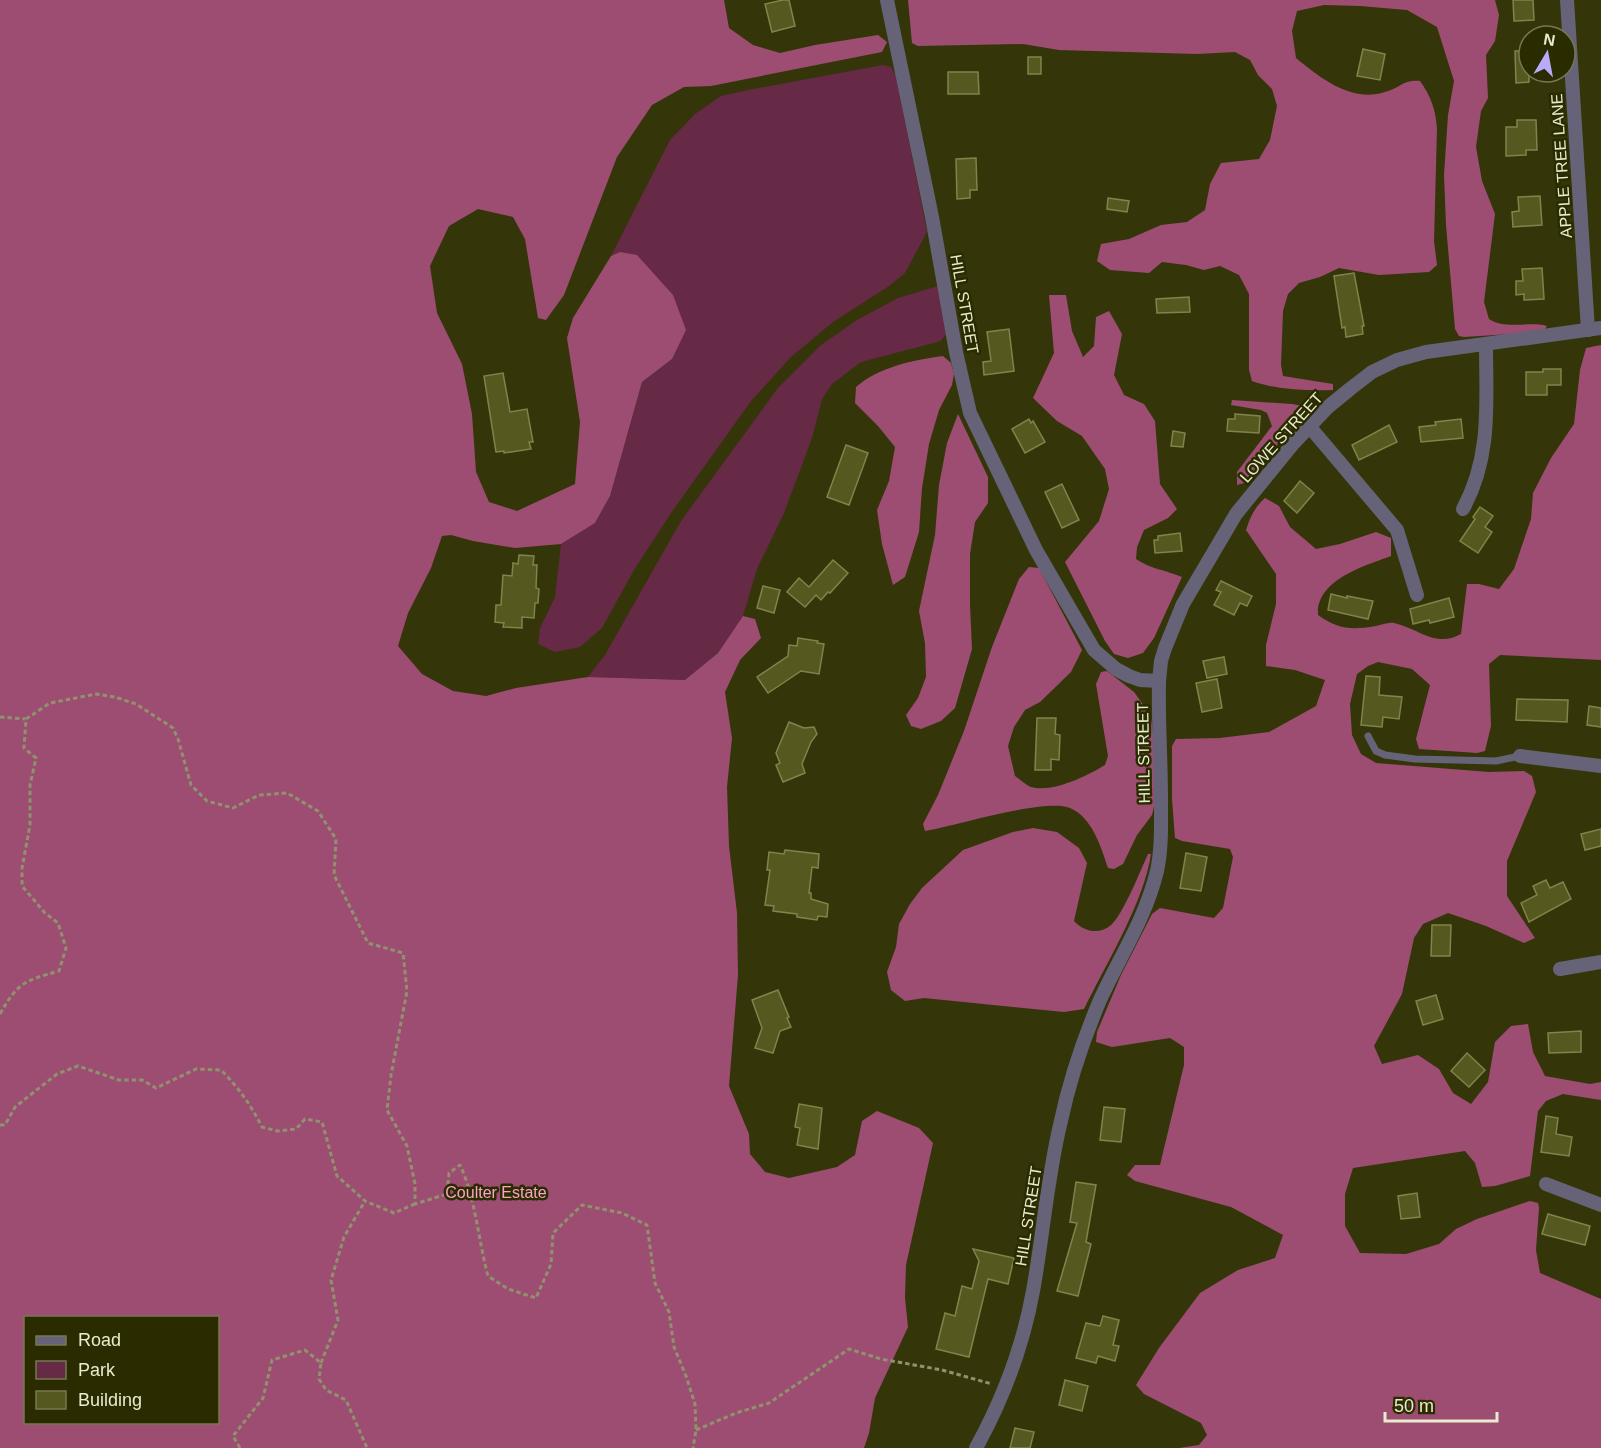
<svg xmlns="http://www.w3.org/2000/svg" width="1601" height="1448" viewBox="0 0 1601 1448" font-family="Arial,sans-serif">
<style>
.green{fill:#662946}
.forest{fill:#9d4d72;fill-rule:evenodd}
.building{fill:#55581f;stroke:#80844b;stroke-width:1.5}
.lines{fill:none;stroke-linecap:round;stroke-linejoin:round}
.path{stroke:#90926d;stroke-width:3;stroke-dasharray:4.5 3;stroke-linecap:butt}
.service{stroke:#666379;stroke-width:7}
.minor{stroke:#666379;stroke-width:14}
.labels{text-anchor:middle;stroke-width:5;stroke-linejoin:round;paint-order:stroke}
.street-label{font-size:16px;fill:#e8ebcd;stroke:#2a2c00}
.park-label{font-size:16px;fill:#fba2c9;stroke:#2a2c00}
</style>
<rect width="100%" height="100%" fill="#343609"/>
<g class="green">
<path d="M883,65L891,67L896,76L927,232L905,273L889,286L833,322L791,357L751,401L671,513L634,570L602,628L580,647L555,652L538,644L540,628L555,597L561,544L595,523L610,496L642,382L672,359L620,252L611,256L670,140L695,114L721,96L748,90Z"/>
<path d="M938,286L946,334L941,341L861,362L832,384L822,399L812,438L784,513L757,569L743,616L718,653L685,680L588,677L605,655L681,521L778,388L821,345L857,320L898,298Z"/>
</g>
<g class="forest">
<path d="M0,0H724L729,28L753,45L780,53L815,45L878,35L887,42L882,52L711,86L684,87L652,105L617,157L564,295L546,320L538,318L525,239L513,217L478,209L449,226L430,266L437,313L462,364L472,414L476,472L489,502L517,511L575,484L580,422L567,338L573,318L611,256L620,252L637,255L673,295L686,330L672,359L642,382L610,496L595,523L561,544L515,548L473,541L451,535L442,536L431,568L408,613L398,646L422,674L453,691L486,696L516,688L588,677L685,680L718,653L743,616L755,619L761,638L740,660L725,692L732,738L727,787L729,846L737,913L738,975L729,1086L749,1134L750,1154L765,1172L789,1178L837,1167L855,1155L862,1121L877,1111L919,1128L933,1143L906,1265L905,1298L908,1327L875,1398L869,1433L864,1448H0ZM26,1318H218V1422H26Z"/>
<path d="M908,0H1495L1499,15L1495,41L1486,55L1488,98L1481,111L1476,147L1482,181L1495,214L1484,302L1489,319C1506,330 1527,321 1547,326L1543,332L1464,337L1459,336L1455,329L1446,225L1444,175L1448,115L1454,81L1437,27L1407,10L1360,6L1324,5L1297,11L1292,31L1296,58C1320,78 1352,103 1385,92C1400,88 1404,79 1420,81C1431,96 1436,111 1437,129L1434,241L1437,265L1429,272L1379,275L1339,268L1320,277L1299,283L1288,294L1283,311L1281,365L1283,376L1333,384V390C1307,391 1277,390 1252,381L1249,370V294L1239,275L1220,266L1204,270L1186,265L1162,262L1149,273L1110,270L1097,261L1101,244L1129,239L1161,225L1187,222L1205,210L1210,184L1221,163L1259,159L1270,140L1277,106L1272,89L1258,75L1250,60L1235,52L1197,54L1059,50L1023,44L918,46L912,43Z"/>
<path d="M1049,295H1066L1072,331L1083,357L1094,346L1096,317L1109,311L1122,334L1114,375L1124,395L1144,404L1155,421L1160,484L1177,509L1168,518L1144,530L1137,547L1136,559C1150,569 1166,570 1182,577L1154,638L1143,653L1128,658L1114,654L1105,641L1065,562L1099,521L1109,489L1105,469L1082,436L1057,421L1033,398L1054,353Z"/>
<path d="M1601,345V660L1500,655L1489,664L1491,726L1485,751L1477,753L1419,749L1416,739L1430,685L1412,669L1378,662L1368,666L1357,674L1350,704L1352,735L1361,754L1376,763L1489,772L1524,771L1532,776L1536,792L1507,861V896L1535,938L1524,943L1486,926L1448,913L1423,924L1414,938L1402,994L1374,1046L1382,1064L1418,1055L1439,1069L1453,1093L1471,1104L1488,1082L1495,1042L1511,1026L1528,1024L1533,1052L1545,1076L1590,1084L1601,1082V1100L1563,1094L1546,1101L1538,1111L1530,1176L1495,1186L1482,1187L1475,1163L1465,1151L1353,1168L1345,1194V1226L1360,1253L1406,1254L1439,1244L1456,1229L1477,1219L1530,1201L1538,1203L1539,1208L1536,1250L1540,1273L1601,1299V1448H1179L1199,1445L1207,1435L1201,1423L1144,1394L1136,1385L1159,1348L1200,1293L1238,1270L1275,1258L1283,1235L1231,1207L1135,1181L1127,1175L1135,1165H1160L1184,1065V1047L1170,1038L1112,1047L1096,1042L1097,1032L1121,975L1152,914L1160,908L1214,918L1223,908L1233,857L1230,849L1182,841L1175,838L1172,799V746L1176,739L1220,738L1269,732L1316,706L1325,680L1295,670L1266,666V645L1276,604V574L1246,530C1250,517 1255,507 1265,498L1279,506L1290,527L1316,549L1340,544L1376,532L1391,538V556C1364,566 1316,580 1318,615C1339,630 1352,630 1376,626C1382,625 1388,622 1394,623C1420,629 1435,648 1461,634L1467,584H1479L1499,589L1514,569L1531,519L1533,493L1551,458L1574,424L1580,370L1586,348Z"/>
<path d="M943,356L951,363L954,374L952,385L939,410L929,444L922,488L919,532L905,577L893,585L882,544L877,510L889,481L895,447L878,426L855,403L856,387C879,367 913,360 943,356Z"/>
<path d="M1232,400L1292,404L1303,406L1306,414C1284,434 1267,456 1252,481L1237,485V472L1272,426L1267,413L1261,410L1231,405Z"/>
<path d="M958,414L988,477V503L975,522L970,554V605L972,649L955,708L941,721L921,729L911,726L906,715L918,698L926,677L925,643L919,611L935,535L939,485L947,443Z"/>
<path d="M1029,567L1039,568L1082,650L1071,672L1040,702L1025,710L1014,727L1008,746L1015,776C1020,779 1026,785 1031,787C1053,793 1087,776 1105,765L1108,756L1096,684L1101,672L1107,671L1134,692L1142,703L1151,719L1155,746L1156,798L1152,815L1137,835L1123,864L1114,869L1108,868C1101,847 1092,817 1070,808C1044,798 956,826 925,831L923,824L938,795L964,731L992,647L1019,579Z"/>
<path d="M1033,828L1057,832L1079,848L1087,863L1074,921C1084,932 1100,935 1111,925C1123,915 1141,869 1148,854H1151C1144,902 1106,964 1084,1009L1064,1012L924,998L905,1001L891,990L887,972L896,947L899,924L910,904L922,888L963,850L1013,832Z"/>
</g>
<g class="building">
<path d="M783,0H789L795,26L772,32L765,4Z"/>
<path d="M1513,0H1533L1534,20L1514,21Z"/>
<path d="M1363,49L1385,54L1380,80L1357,76Z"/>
<path d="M1515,51H1529V82L1516,83Z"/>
<rect x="1028" y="57" width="13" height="17"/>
<path d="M948,72H978L979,94H948Z"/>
<path d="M1517,120H1536L1537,150H1526V155L1506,156V127H1517Z"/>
<path d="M976,158L977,190H970V198L957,199L956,159Z"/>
<path d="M1540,196L1542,225L1513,227L1512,212L1519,211L1518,197Z"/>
<path d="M1108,198L1129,201L1127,212L1107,209Z"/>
<path d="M1542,268L1544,299L1524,300V294L1516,295V281H1523L1522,269Z"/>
<path d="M1354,273L1364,326H1362L1363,334L1346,337L1345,327L1342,328L1334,276Z"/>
<path d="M1189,297L1190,312L1157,313L1156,299Z"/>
<path d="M1009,329L1014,371L984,375L983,362L991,361L987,332Z"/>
<path d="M1543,369H1561V385H1547V395H1526V372H1543Z"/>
<path d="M503,373L510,412L527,409L533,442H529L531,449L504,453V451L496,452L484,376Z"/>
<path d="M1235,414L1260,416L1259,433L1227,431L1228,419H1235Z"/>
<path d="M1029,419L1031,423L1033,421L1045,442L1025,453L1012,429Z"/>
<path d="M1461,419L1463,438L1421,442L1419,427L1436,425L1435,422Z"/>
<path d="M1389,425L1397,442L1359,460L1352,445Z"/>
<path d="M1173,431L1185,433L1183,447L1171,446Z"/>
<path d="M846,445L868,453L849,505L827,497Z"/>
<path d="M1300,481L1314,493L1297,513L1284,501Z"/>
<path d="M1062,484L1079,520L1062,528L1045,492Z"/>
<path d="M1480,507L1493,516L1485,527L1492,532L1478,553L1460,541L1475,519L1473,517Z"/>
<path d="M1180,533L1182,551L1155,553L1154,540H1158V536Z"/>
<path d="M519,555L534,556L533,565H537L536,588L539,589L538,603H535L534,618L522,617V628L503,627L504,623L495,622L496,605H501L503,575L512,576L513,563L518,564Z"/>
<path d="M833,560L848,573L830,593L828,592L821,600L816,595L805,607L787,592L799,578L809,587Z"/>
<path d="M1221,581L1252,596L1247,606L1240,603L1234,615L1214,605L1221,592L1216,590Z"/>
<path d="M763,586L780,590L774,613L757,608Z"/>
<path d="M1331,594L1347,598V596L1373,601L1368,619L1328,610Z"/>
<path d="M1449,598L1454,617L1430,623L1429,620L1413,624L1410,609Z"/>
<path d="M798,638L818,641L817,643L824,644L819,674L801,671L768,693L757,677L788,656L789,645L797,646Z"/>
<path d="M1224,657L1227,674L1207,678L1203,661Z"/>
<path d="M1366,676L1380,677L1379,695L1402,697L1399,719L1383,717L1382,727L1361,725Z"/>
<path d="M1217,679L1222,708L1202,712L1196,683Z"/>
<path d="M1517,699L1568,700L1567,722L1516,720Z"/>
<path d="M1589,706L1601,708V727L1587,725Z"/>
<path d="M1037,718H1056L1055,734L1060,735L1059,760L1051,759V770H1035Z"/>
<path d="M789,722L804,728L814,727L817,734L811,742L802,764L805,773L783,782L776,765L780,763L776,753Z"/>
<path d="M1601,829V846L1585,850L1581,834Z"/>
<path d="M785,850L819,854L818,868L812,867L809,893H811V899L828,904L827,917L818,916L817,920L797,917V914L773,911L774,906L765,905L770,870H767L769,852L784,854Z"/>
<path d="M1186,853L1207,857L1201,891L1180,888Z"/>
<path d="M1546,880L1550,888L1563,882L1571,899L1529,922L1521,903L1537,895L1533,886Z"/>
<path d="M1432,925H1451L1450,956H1431Z"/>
<path d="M778,990L789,1017L787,1018L791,1027L780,1031L773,1053L755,1048L762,1028L752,1000Z"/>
<path d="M1436,995L1443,1019L1423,1025L1416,1001Z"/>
<path d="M1581,1031V1052L1549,1053L1548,1033Z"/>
<path d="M1467,1053L1485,1070L1469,1087L1451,1071Z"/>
<path d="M799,1104L822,1108L818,1149L797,1145L800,1128L795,1127Z"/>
<path d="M1104,1107L1125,1109L1121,1142L1100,1140Z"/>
<path d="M1546,1116L1558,1118L1556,1134L1572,1137L1569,1156L1541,1152Z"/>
<path d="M1076,1182L1096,1185L1086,1242L1091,1244L1078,1296L1057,1291L1077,1223L1070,1222Z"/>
<path d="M1417,1193L1420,1217L1401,1219L1398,1196Z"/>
<path d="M1548,1214L1590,1226L1585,1245L1542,1234Z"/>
<path d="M973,1249L1014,1258L1008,1284L988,1279L969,1357L936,1349L945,1313L955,1316L962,1286L972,1289L979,1261Z"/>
<path d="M1103,1316L1119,1320L1113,1345L1119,1346L1115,1361L1098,1356L1096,1363L1076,1358L1086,1323L1100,1326Z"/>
<path d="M1065,1380L1088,1386L1082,1411L1059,1405Z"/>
<path d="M1015,1428L1034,1432L1030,1448H1010Z"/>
</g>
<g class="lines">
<g class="path">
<path d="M0,717L25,719"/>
<path d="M0,1014C18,982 24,981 59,971L66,948L58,923L45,913L22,886V868L30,825V785L36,758L24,748L26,719L50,703L96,694L115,697L136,704L173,728L178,739L191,785L207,801L233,808L259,795L287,793L318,811L336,839L334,875L368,943L403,953L407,991L391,1075L387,1110L407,1146L415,1184V1204L447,1194L449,1173L460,1165C476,1200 478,1239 488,1276L508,1289L536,1298L551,1264L553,1233L582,1205L622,1213L647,1225L655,1283L669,1312L674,1347L686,1376L695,1404L696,1430L693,1448"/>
<path d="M0,1125H5L15,1107L57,1074L78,1066L119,1080H142L156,1088L196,1069L221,1070C238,1087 251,1105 262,1127L277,1131L296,1129L305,1119L322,1122L337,1176L365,1201L394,1213L415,1204"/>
<path d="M321,1363L338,1320L331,1280L344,1237L365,1201"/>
<path d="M696,1430L736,1413L769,1403L849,1349L881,1359L942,1370L992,1384"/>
<path d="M240,1448L233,1436L263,1398L272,1360L305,1350L321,1363L319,1379L326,1390L346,1400L367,1448"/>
</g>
<path class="service" d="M1368,736L1376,751L1385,755L1415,759L1496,761L1520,756"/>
<g class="minor">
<path d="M887,0L932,217L956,352L970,413L1036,550L1094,650L1116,669L1129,676L1140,680L1159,681C1158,720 1161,760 1161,799C1161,823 1162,848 1157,871C1145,920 1120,956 1100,1000C1083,1040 1069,1082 1060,1125C1047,1180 1043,1236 1033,1291C1023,1346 1003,1399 976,1448"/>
<path d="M1567,0L1588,330"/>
<path d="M1309,426L1397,530L1417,595"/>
<path d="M1463,509C1492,456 1486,402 1486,344"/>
<path d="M1159,681L1161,661L1165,648L1183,604L1236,514L1292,445L1328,407L1350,389L1372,372L1397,360L1426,352L1601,328"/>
<path d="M1520,756L1601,766"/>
<path d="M1560,969L1601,962"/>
<path d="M1546,1184L1601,1205"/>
</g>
</g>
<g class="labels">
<g class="street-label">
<text transform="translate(1561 166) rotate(-94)" y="6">APPLE TREE LANE</text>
<text transform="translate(965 304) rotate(80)" y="6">HILL STREET</text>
<text transform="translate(1281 437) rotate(-48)" y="6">LOWE STREET</text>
<text transform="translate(1143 753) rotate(-91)" y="6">HILL STREET</text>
<text transform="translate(1028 1216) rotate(-81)" y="6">HILL STREET</text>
</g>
<g class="park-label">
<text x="496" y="1198">Coulter Estate</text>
</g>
</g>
<rect x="24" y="1316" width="195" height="108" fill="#2a2c00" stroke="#767852" stroke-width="1.5"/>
<rect x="36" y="1336" width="30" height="9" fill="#666379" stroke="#767852" stroke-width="1.5"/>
<text x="78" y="1346" font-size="18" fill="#e8ebcd">Road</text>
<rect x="36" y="1361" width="30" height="18" fill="#662946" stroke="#767852" stroke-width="1.5"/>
<text x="78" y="1376" font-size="18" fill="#e8ebcd">Park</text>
<rect x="36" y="1391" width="30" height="18" fill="#55581f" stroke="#767852" stroke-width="1.5"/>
<text x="78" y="1406" font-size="18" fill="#e8ebcd">Building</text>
<g transform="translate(1547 54) rotate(10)"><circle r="28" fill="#2a2c00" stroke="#767852" stroke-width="1.5"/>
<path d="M0-4.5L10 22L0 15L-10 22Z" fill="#b9abf7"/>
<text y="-9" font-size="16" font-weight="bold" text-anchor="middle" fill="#e8ebcd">N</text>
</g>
<path d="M1385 1412v9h112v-9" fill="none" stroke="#e8ebcd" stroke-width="3"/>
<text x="1394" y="1412" font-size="18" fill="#e8ebcd" stroke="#2a2c00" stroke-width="4.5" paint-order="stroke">50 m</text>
</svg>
